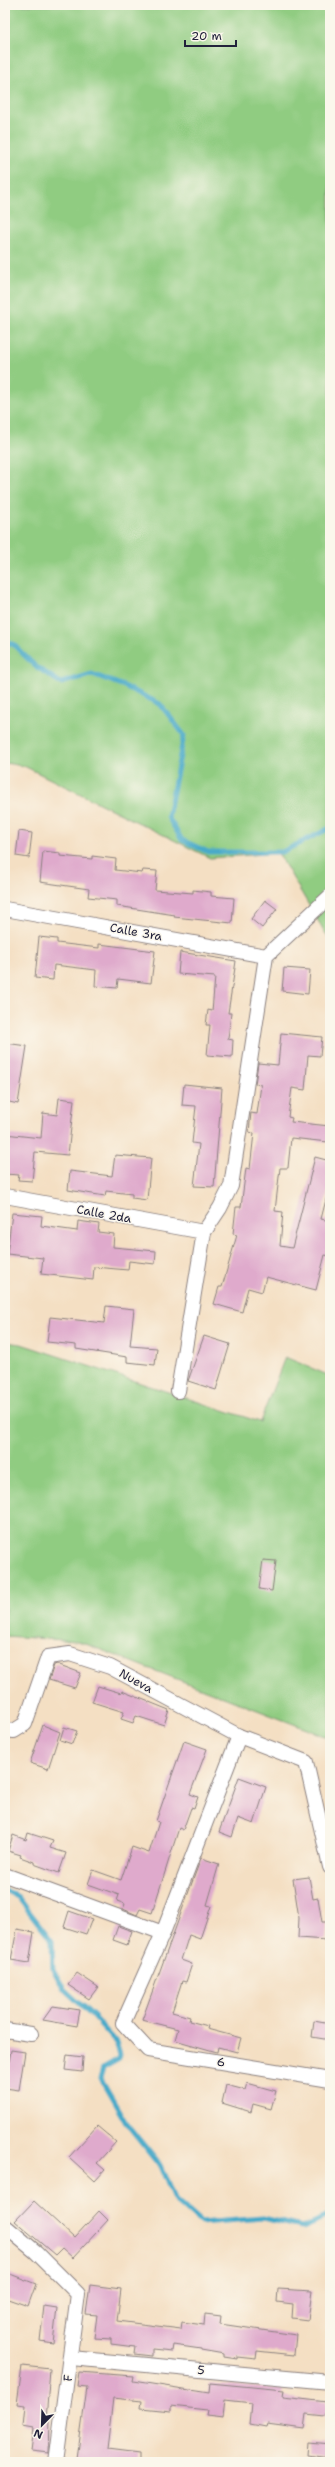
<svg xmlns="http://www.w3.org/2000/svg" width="335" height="2467" viewBox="0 0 335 2467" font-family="'Shantell Sans',sans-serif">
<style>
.green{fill:#90cc81;stroke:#59775e}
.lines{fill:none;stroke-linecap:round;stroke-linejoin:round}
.stream{stroke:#4aaac9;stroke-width:5}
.building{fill:#dfaacc}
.street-casing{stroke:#8b807f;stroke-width:16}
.street{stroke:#fff;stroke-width:14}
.labels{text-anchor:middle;stroke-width:3;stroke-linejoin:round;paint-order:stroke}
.street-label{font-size:12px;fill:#22223b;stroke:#fbf7ec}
</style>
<rect width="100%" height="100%" fill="#fbf7ec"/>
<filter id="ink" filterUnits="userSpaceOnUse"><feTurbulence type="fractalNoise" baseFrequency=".025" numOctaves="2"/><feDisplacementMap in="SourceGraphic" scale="8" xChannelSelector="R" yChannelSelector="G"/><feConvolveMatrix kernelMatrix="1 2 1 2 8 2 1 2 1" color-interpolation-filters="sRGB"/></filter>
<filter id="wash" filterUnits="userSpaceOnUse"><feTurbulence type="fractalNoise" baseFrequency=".012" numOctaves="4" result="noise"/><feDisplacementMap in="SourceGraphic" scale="16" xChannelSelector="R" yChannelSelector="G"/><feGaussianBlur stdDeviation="0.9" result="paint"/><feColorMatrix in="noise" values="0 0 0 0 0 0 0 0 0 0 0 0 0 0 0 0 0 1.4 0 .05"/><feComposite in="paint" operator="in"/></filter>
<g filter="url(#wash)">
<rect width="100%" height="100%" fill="#f4dfc3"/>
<g class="green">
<path d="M5,5H330V941L278,853L210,858L24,766L5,763Z"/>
<path d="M5,1342L21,1344L260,1422L285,1357L330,1376V1738L78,1641L5,1636Z"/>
</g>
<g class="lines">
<g class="stream">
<path d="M5,642L13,644L35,666L61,683L92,674L124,686L160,704L184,735L168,817L182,840L208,852H282L330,828"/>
<path d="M5,1890L18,1897L52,1941L53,1969L64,1989L93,2016L116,2042L120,2055L119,2059L103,2068L100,2078L126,2123L160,2165L174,2199L201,2223L263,2218L302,2227L330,2215"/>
</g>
</g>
<g id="blocks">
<g class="building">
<path d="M19,831L32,833L29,858L16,856Z"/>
<path d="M43,851L60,853V856L92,859V856L116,859L115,870L142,873L143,870L157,871L155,890L193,893V890L211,892V896L234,898L232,923L174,917L175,915L117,906V900L88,897L89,889L40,882Z"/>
<path d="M265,900L277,909L262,928L251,919Z"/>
<path d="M39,937L57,939V943L99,948V944L155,951L151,983L118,979L117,988L95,986L96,970L54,965L53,980L35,978Z"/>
<path d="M180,952L236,961L228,1013H231L228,1039L233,1040L232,1057L207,1055L210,1025H206L208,1010L212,1011L215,977L178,974Z"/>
<path d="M284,968L310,970L308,994L282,991Z"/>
<path d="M281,1033L322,1037L320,1056L308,1055L305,1090L292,1088L288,1117L292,1118L291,1122L330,1126L328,1142L291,1138L288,1168H280L275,1211L283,1212L280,1246L292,1248L315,1157L330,1161V1184L321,1219L330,1221V1256L325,1255L316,1290L266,1277L262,1292L248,1288L242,1312L214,1304L219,1287H222L237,1235L233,1234L236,1207H241L246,1168L250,1169L254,1133L249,1132L251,1113L257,1114L261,1085L255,1084L258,1063L278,1065Z"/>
<path d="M5,1043L27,1046L18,1104L5,1101Z"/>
<path d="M184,1084L222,1088L214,1187L194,1186L199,1144L192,1143L196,1106L182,1105Z"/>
<path d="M59,1098L74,1100L68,1155L35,1152L32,1181L18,1180L19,1175L5,1174V1134L41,1138L43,1113L57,1115Z"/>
<path d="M115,1155L151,1158L147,1200L132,1198V1194L106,1191L105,1196L68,1190L70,1171L112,1176Z"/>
<path d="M12,1213L42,1216L41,1226L77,1231L78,1221L99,1224L98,1232L114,1234L113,1247L156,1251L155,1264L129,1261L128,1270L94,1267L93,1280L41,1274L43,1258L7,1254Z"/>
<path d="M106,1306L134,1309L130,1346L157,1348L155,1365L127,1362V1357L76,1349V1345L47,1342L50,1317L104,1323Z"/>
<path d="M204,1336L230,1344L216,1390L188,1381Z"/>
<path d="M263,1560L276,1561L272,1591L259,1589Z"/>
<path d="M57,1664L81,1673L75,1688L49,1680L54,1665Z"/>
<path d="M98,1686L121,1693L122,1691L169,1710L164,1725L136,1716L133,1723L121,1719L124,1712L92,1702Z"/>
<path d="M43,1725L60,1732L48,1769L30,1763Z"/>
<path d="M64,1727L77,1731L72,1744L60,1740Z"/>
<path d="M184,1741L207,1749L190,1794L198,1797L194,1809L191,1808L183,1830L179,1828L152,1913L140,1909L137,1915L123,1909L125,1904L117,1901L119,1895L88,1884L93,1870L121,1880L132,1847L149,1853L159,1822L156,1821Z"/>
<path d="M239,1777L266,1787L254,1824L238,1818L232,1837L219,1832Z"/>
<path d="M28,1833L53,1841L50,1848L66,1853L59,1873L34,1864V1862L20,1857L21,1855L8,1851L13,1835L26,1840Z"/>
<path d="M201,1858L219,1864L207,1905L211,1906L200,1939L189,1935L181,1960L192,1964L186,1982L182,1981L172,2012L190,2017L189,2021L208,2026L207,2029L241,2038L237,2052L218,2047L217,2052L175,2040L178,2029L142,2020Z"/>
<path d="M309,1877L313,1899L318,1898L322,1922H327L326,1940L298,1938L299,1918L293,1879Z"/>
<path d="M69,1911L92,1919L86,1934L64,1927Z"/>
<path d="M118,1926L132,1931L127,1945L113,1940Z"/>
<path d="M17,1929L34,1932L29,1963L11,1960Z"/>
<path d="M77,1973L98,1987L89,1999L68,1985Z"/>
<path d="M53,2006L80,2010L77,2026L43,2020Z"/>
<path d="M314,2021L330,2024V2040L312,2037Z"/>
<path d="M11,2050L25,2052L19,2090L5,2088Z"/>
<path d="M67,2055L83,2057L82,2072L65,2070Z"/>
<path d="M247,2083L276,2091L271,2109L253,2104L251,2112L222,2103L226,2085L245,2090Z"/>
<path d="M97,2126L116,2142L97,2163L105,2170L95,2181L69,2157Z"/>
<path d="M34,2201L74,2238L99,2211L108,2220L73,2258L62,2248L55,2255L15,2221Z"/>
<path d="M5,2272L36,2284L28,2306L5,2298Z"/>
<path d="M90,2285L121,2289L117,2321L181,2329L182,2322L204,2325L205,2314L221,2316L220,2324L296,2335L294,2355L257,2351L256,2359L237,2357V2359L224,2357V2354L201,2350V2349L173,2345L172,2351L152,2349V2356L134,2354L135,2347L111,2344V2339L94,2338L97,2315L86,2314Z"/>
<path d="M278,2289L312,2291L308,2320L292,2318L293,2304L277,2302Z"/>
<path d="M44,2306L57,2308L53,2343L40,2341Z"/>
<path d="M22,2366L50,2369L46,2420H50L49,2453L31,2451L34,2428L23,2426L25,2405L17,2404Z"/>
<path d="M79,2372L134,2376L133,2381L209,2393L210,2383L284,2390L283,2397L327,2402L325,2416L306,2414L304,2429L267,2424L266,2427L250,2424L252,2403L225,2400L223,2417L206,2415L207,2410L171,2406V2411L141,2408L142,2401L113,2398L107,2449L139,2453V2462H104L77,2459L87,2387L77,2386Z"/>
<path d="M308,2442L330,2444L329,2458L307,2455Z"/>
</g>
</g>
</g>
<g filter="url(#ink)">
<use href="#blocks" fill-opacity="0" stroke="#8b807f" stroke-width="1"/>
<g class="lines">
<defs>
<g id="street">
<path d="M5,909L266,956"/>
<path d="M5,1196L204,1232"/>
<path d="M178,1391L204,1232L220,1208L231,1186L266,956L330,896"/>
<path d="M5,1730L14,1731L25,1724L48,1657L70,1654L110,1667L239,1736L306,1762L330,1867"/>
<path d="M239,1736L163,1933L123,2023L148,2050L330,2080"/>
<path d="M5,1875L163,1933"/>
<path d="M5,2030L31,2034"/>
<path d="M5,2226L36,2252L78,2294L56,2462"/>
<path d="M71,2358L330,2382"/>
</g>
</defs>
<use href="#street" class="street-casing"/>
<use href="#street" class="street"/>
</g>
</g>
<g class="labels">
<g class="street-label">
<text transform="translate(136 932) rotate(10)" y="4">Calle 3ra</text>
<text transform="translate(104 1214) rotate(10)" y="4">Calle 2da</text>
<text transform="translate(136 1681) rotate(29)" y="4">Nueva</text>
<text transform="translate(221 2062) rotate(10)" y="4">6</text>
<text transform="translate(201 2370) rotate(5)" y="4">5</text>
<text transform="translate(68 2378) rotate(-82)" y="4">F</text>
</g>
</g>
<rect width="335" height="2467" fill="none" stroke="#fbf7ec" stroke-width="20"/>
<g transform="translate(42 2425) rotate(203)" stroke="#fbf7ec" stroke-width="3" paint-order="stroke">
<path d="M0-3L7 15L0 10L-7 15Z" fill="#22223b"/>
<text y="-6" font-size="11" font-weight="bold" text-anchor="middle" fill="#22223b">N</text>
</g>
<path d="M185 40v6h51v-6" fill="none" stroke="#22223b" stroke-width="2"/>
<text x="191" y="40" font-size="12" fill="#22223b" stroke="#fbf7ec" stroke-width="3" paint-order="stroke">20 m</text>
</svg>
